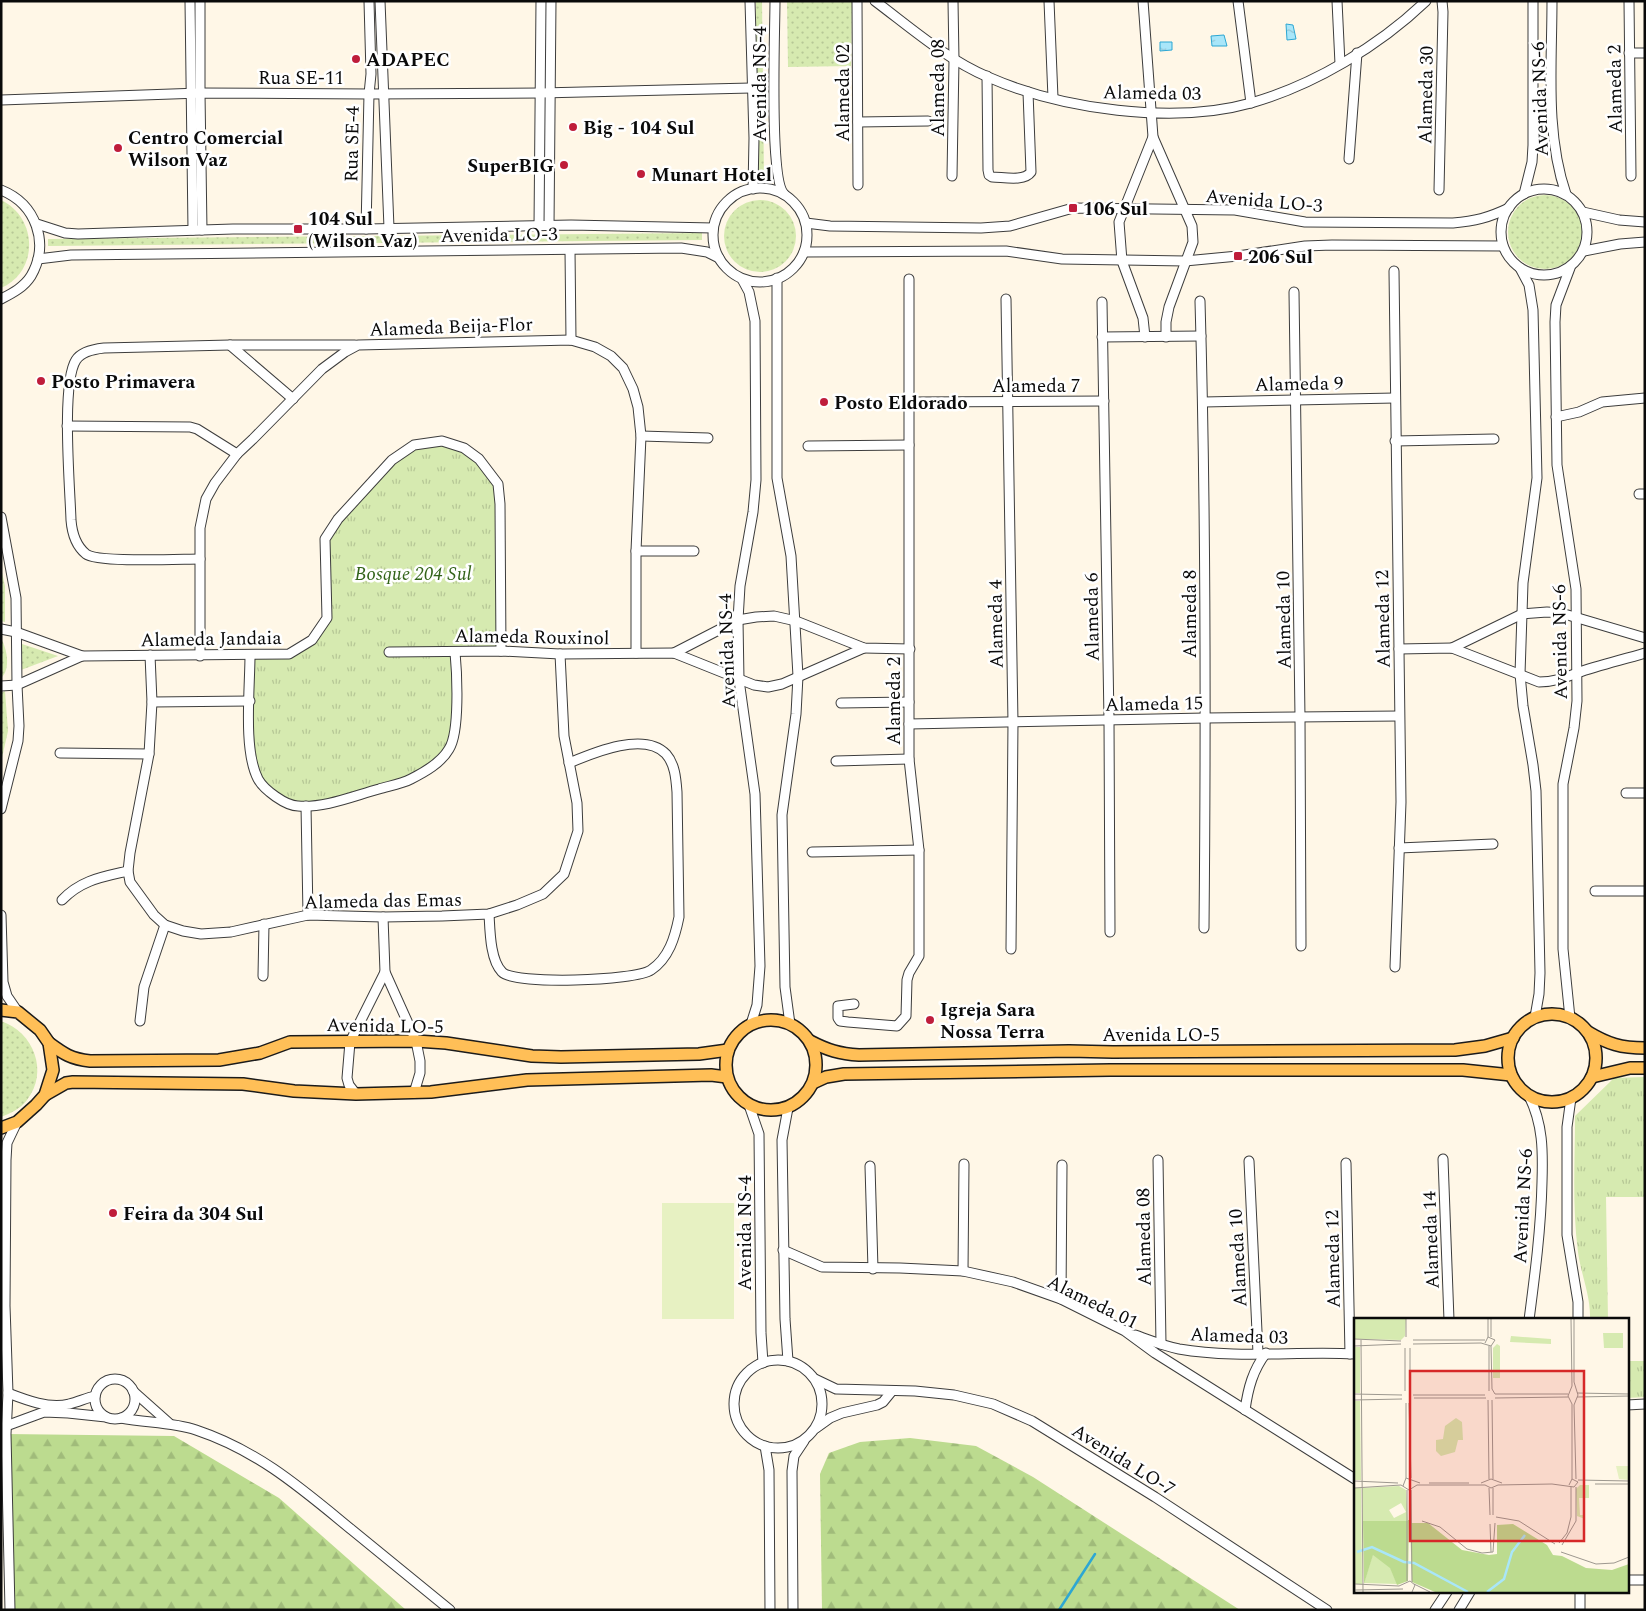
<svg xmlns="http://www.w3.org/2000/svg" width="1646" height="1611" viewBox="0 0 1646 1611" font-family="Spectral,serif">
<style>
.grass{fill:url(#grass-dots)}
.forest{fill:url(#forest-firs)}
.park{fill:url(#park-tufts)}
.pitch{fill:#e7f1c2}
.water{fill:url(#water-ripples);stroke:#2da7d3}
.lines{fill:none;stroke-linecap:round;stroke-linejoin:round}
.stream{stroke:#2da7d3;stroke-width:2.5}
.minor-casing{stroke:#3d3d3d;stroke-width:11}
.major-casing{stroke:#1b1b1b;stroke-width:14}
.minor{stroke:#fff;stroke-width:9}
.major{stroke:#ffbf57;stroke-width:11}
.poi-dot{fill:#bf1d3b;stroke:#fff;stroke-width:2}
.labels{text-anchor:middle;stroke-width:5;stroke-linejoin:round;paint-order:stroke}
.poi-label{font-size:19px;font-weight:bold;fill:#0a0a0a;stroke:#fff;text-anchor:start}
.street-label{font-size:19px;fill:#0a0a0a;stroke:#fff}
.park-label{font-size:19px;font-style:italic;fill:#326319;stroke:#fff}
.inset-river{fill:none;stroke:#a9e6f9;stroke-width:2.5}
.inset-road{fill:none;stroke:#9d988f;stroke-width:1}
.view{fill:#d62828;fill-opacity:0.15;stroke:#d62828;stroke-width:2.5}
.inset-edge{fill:none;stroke:#0a0a0a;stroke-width:2.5}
</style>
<defs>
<pattern id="grass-dots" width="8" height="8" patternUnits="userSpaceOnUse" patternTransform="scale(1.25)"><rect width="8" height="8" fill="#d6eab0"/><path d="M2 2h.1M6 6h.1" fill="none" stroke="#b6c796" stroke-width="1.8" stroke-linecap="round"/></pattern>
<pattern id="forest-firs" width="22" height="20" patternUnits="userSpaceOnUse" patternTransform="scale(1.25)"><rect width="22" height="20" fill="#bcdb8f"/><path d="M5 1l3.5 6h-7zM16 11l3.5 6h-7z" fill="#a0bb7a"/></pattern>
<pattern id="park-tufts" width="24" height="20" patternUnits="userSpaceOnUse" patternTransform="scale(1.25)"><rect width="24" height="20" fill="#d6eab0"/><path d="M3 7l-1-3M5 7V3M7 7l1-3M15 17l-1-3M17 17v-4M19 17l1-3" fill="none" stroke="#b6c796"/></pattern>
<pattern id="water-ripples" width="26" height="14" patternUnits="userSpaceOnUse" patternTransform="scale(1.25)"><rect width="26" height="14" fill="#a9e6f9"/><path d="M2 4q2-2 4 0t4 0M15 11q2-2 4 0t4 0" fill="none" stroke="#90c4d4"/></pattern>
</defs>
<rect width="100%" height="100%" fill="#fff7e7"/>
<g class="grass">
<path d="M756,1H762L764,180H757Z"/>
<path d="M787,1H852L851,66L788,67Z"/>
<circle cx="1545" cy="232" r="37"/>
<path d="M1,200C37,217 40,271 1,288Z"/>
<circle cx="760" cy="236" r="36"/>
<path d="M702,233V240L48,246V239Z"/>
<path d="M1,568L5,586V622L1,621Z"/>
<path d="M1,638C7,649 11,669 1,678Z"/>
<path d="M22,644L58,656L21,670Z"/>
<path d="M5,691L8,731L1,762V693Z"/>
<path d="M1,1021C34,1032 49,1072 27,1100C20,1109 11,1113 1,1117Z"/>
</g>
<g class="forest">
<path d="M6,1434L174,1436L279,1498L406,1610H10Z"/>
<path d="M910,1438L976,1446L1033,1477L1240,1610H822L820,1474L829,1453L860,1442Z"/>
</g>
<g class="park">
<path d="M442,441L464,448L498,484L501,651L455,652L457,682L450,748L409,780L323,804L296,806L258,780L251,757L250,655L289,654L312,639L327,617L325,539L392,460L414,445Z"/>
<path d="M1645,1077V1197H1606L1608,1320H1590C1591,1296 1581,1275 1578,1252C1572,1207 1575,1161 1575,1116L1614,1078Z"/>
<path d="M1627,1361H1645V1397L1627,1398Z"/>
</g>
<rect class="pitch" x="662" y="1203" width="72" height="116"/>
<g class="water">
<path d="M1286,24L1293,25L1296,39L1287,40Z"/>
<path d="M1224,35L1227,46H1212L1211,36Z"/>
<path d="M1160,42H1172V50L1160,51Z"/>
</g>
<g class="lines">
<path class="stream" d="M1059,1610L1095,1554"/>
<defs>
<g id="minor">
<path d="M190,1L193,230"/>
<path d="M200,1V93L202,230"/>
<path d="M380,1L389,228"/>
<path d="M750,1L754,138L753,189"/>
<path d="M775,1C775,32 769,179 784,194"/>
<path d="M857,1L858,185"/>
<path d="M875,1C911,28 946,59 988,77C1061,109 1173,125 1251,103C1314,85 1379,46 1426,1"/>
<path d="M1049,1L1053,98"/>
<path d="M1143,1L1153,137L1192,226L1193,242L1169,307L1166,322V337"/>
<path d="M1238,1L1251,103"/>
<path d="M1337,1L1340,64"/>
<path d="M1552,1C1552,65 1545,133 1566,194"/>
<path d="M1629,1L1631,176"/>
<path d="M1629,53H1645"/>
<path d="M987,76L988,170L989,175L992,177C1003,177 1024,182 1031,172L1028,92"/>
<path d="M1,100L200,93L369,94L541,93L751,88"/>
<path d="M858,122L928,121"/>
<path d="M1349,159L1357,53"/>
<path d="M952,176L954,60L953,1"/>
<circle cx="760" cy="235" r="47"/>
<circle cx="1544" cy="232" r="43"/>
<path d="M1,190C36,204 50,243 31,276C24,287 13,293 1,299"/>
<path d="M1439,190L1443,12L1442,1"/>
<path d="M1524,194L1532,162L1533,145V1"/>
<path d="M1583,212L1619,220L1645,222"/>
<path d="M806,223L830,226L981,228L1010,226L1073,208L1235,210L1305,222L1453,223C1475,221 1488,218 1509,208"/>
<path d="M37,224L65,233L78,234L233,229H366L571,225L713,228"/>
<path d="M539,226L541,1"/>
<path d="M549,226L551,1"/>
<path d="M366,229L369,94L371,74L369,1"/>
<path d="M570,250L571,340"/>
<path d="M1584,251L1620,244L1645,242"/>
<path d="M804,252L1006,251L1062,259L1185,261L1238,256L1305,246L1332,245L1503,246"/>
<path d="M38,259L71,255L681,248L707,252L719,258"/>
<path d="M1520,268L1529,285L1533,310L1537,478L1523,583L1520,674L1523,706L1533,765L1536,791L1540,973L1539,994L1535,1017"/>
<path d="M1570,268L1556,305L1555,322L1557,465L1576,589L1577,701L1574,728L1563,784V949L1570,1018"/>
<path d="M1394,271L1401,802L1395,967"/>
<path d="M777,278V478L791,556L798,676L796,714L782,815L785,987L790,1024"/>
<path d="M742,279L749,292L755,321L756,480L753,512L740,586L738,620L739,680L755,794L760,966L757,1005L751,1024"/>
<path d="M1294,292L1300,717L1301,946"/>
<path d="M1006,299L1013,722L1011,949"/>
<path d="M1200,301C1206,510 1206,719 1204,928"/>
<path d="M1102,302L1109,720L1110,932"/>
<path d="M1102,337L1201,336"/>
<path d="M1145,337L1143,318L1122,261L1119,222L1153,137"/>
<path d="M230,345L293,399"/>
<path d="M908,402L1104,401"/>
<path d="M1204,402L1395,398"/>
<path d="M1556,417L1579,412L1602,402L1645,398"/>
<path d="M67,426L190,427L197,429L237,454"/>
<path d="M641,436L708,438"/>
<path d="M1395,441L1494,439"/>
<path d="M808,446L909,445"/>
<path d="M1639,494H1645"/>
<path d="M1,517L16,598L17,685L19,726L18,741L1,809"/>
<path d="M636,551H694"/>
<path d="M200,559C181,559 97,563 86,554C75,545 72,533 71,520C70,488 61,383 76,360C81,352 95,349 104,348L230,345H355"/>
<path d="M1,629L16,632L82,656L289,654L312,640L327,618L325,539L338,519L392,460L414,445L442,441L464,448L479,459L498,484L500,504L501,651"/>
<path d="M1452,648L1522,614L1547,612L1561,613L1645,638"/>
<path d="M1399,649L1452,648L1539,682C1554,682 1564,678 1577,673C1599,665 1622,660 1645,653"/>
<path d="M389,652L501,651L560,654L674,653L754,685L768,687L782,684L864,648"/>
<path d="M674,653L738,620L756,617L774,616L796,621L864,648L910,649"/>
<path d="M150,655L152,702L149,754L130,853L128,871L130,882L154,915L165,925L183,931L201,934L231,932L308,915L383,917L442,916L489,914L517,905L543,894L564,874L578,831L577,803L564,736L560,654"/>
<path d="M250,655C250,689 243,750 258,779C264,790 286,806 298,806C325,808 353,796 379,789C389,786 401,784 411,779C425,772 441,763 449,749C460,732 457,673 455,652"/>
<path d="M200,656V528L206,499L215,483L237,454L253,439L322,369L345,352L358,345L571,340L595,347L611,356L623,368L633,389L638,407L641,436L636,551V653"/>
<path d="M1,686L17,685L82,656"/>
<path d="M152,702L250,701"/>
<path d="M841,703L909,702"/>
<path d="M909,724L1206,718L1399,716"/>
<path d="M60,753L149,754"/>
<path d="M836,761L909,759"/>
<path d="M1626,793H1645"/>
<path d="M306,806L308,915"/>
<path d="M1399,848L1493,844"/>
<path d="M812,852L919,850"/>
<path d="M1595,891H1645"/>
<path d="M62,900C81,880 102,877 128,871"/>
<path d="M489,914C490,930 490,960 502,972C514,985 635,981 651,970C669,958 675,937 679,917L677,792C676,779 675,764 666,754C644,731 593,753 569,763"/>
<path d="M1,915L3,982L7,996L18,1012"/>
<path d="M383,917L385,972L416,1041L420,1061V1073L414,1093"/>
<path d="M263,976L264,924"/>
<path d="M854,1004L838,1006V1018L840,1021L848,1022L897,1026L906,1016L907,980L909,973L919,956V850L909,759V279"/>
<path d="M140,1021L144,987L165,925"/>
<path d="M356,1094L349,1085L347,1078L350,1042L385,972"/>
<path d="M1529,1096C1543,1124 1543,1151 1542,1182C1541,1228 1535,1274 1529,1320"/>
<path d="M1571,1098L1567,1127V1235L1578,1302V1320"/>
<path d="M749,1105L759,1134L761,1333L763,1363"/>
<path d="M1443,1159L1449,1320"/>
<path d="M1158,1160L1161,1344"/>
<path d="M1249,1161L1258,1353"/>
<path d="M1346,1163L1350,1354"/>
<path d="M870,1166L873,1269"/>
<path d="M783,1250L822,1267L900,1268L963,1271L1013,1282L1061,1299L1125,1331L1155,1353L1355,1479"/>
<path d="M963,1271L964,1164"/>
<path d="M1061,1299L1062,1165"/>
<path d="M1135,1335C1149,1340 1164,1346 1179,1349C1237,1359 1296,1351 1355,1354"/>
<circle cx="778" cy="1404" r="44"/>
<path d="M788,1361L785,1319L782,1140L788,1108"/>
<path d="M815,1379L836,1389L915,1391L954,1395L993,1404L1032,1421L1155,1497L1327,1610"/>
<circle cx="115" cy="1399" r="20"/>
<path d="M133,1391L169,1423"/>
<path d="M8,1393C26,1400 49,1409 69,1404C78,1402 86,1398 95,1396"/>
<path d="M1627,1405L1645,1404"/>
<path d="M1245,1410C1248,1388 1253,1370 1266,1353"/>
<path d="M121,1418C146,1423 172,1422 196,1430C259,1451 302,1489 352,1530C385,1557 417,1583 450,1610"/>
<path d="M6,1426L44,1412L68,1413L106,1417"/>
<path d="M816,1428L830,1418L842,1413L877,1405L883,1402L892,1391"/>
<path d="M765,1446L769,1470L770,1610"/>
<path d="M1627,1580H1645"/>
<path d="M10,1610L6,1434L8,1393L5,1306L6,1160L7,1143L17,1122"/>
<path d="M793,1610L792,1471L794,1456L804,1441"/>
<path d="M1435,1610L1447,1592"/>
<path d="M1459,1610L1470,1592"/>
<path d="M1580,1610V1592"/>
</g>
<g id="major">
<path d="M1,1010L18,1012L40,1030L49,1043L53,1070L45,1095L36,1105L17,1122L1,1128"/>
<circle cx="1552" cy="1058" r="44"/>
<circle cx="771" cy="1065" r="45"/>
<path d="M1588,1032C1608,1044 1621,1048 1645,1048"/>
<path d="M810,1041C827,1050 840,1054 859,1055L1069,1051L1113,1052L1455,1050L1485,1046L1513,1038"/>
<path d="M49,1043C64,1054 71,1059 90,1061L219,1060L260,1053L290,1042L416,1041L446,1043L532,1056L561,1057L699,1054L728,1050"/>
<path d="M1592,1077L1630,1068H1645"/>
<path d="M813,1083L826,1077L844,1074L1110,1070H1463L1511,1075"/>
<path d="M45,1095L66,1083L73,1082L243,1084L294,1091L356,1094L431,1092L527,1080L711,1075L727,1077"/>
</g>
</defs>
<use href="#minor" class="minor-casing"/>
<use href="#major" class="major-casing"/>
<use href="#minor" class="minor"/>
<use href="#major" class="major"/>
</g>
<g class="poi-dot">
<circle cx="356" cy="59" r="5"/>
<circle cx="573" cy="127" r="5"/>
<circle cx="118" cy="148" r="5"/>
<circle cx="564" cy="165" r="5"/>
<circle cx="641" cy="174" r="5"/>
<rect x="1068" y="203" width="10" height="10" rx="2.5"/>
<rect x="293" y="224" width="10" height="10" rx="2.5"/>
<rect x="1233" y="251" width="10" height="10" rx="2.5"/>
<circle cx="41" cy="381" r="5"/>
<circle cx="824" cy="402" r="5"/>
<circle cx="930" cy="1020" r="5"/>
<circle cx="113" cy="1213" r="5"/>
</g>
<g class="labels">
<g class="poi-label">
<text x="366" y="66">ADAPEC</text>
<text x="583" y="134">Big - 104 Sul</text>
<text x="128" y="144">Centro Comercial<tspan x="128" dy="22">Wilson Vaz</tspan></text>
<text x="554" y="172" text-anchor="end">SuperBIG</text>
<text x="651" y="181">Munart Hotel</text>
<text x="1083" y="215">106 Sul</text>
<text x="308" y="225">104 Sul<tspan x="308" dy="22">(Wilson Vaz)</tspan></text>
<text x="1248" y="263">206 Sul</text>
<text x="51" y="388">Posto Primavera</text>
<text x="834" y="409">Posto Eldorado</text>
<text x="940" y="1016">Igreja Sara<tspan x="940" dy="22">Nossa Terra</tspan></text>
<text x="123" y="1220">Feira da 304 Sul</text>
</g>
<g class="street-label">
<text x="301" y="84">Rua SE-11</text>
<text transform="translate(759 84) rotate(-90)" y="7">Avenida NS-4</text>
<text transform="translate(937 88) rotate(-90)" y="7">Alameda 08</text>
<text transform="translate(1614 89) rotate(-91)" y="7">Alameda 2</text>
<text transform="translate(1152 92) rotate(1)" y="7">Alameda 03</text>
<text transform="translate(842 93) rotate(-90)" y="7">Alameda 02</text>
<text transform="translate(1425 95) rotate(-89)" y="7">Alameda 30</text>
<text transform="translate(1539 99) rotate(-92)" y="7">Avenida NS-6</text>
<text transform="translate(351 144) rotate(-89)" y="7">Rua SE-4</text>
<text transform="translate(1264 200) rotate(5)" y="7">Avenida LO-3</text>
<text transform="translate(499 234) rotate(-1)" y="7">Avenida LO-3</text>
<text transform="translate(451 326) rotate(-2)" y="7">Alameda Beija-Flor</text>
<text transform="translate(1299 383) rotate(-1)" y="7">Alameda 9</text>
<text x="1036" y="392">Alameda 7</text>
<text transform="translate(1189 614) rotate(-90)" y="7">Alameda 8</text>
<text transform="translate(1091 617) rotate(-91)" y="7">Alameda 6</text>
<text transform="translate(1382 619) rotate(-91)" y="7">Alameda 12</text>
<text transform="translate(1283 620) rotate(-91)" y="7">Alameda 10</text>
<text transform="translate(995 624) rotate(-91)" y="7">Alameda 4</text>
<text transform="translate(532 636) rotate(1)" y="7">Alameda Rouxinol</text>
<text transform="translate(211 638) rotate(-1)" y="7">Alameda Jandaia</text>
<text transform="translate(1559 642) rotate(-91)" y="7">Avenida NS-6</text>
<text transform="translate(726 651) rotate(-92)" y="7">Avenida NS-4</text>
<text transform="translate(893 701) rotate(-90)" y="7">Alameda 2</text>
<text transform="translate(1154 703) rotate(-1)" y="7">Alameda 15</text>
<text transform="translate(383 900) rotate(-1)" y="7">Alameda das Emas</text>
<text transform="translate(385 1025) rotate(1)" y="7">Avenida LO-5</text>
<text x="1161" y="1041">Avenida LO-5</text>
<text transform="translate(1522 1206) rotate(-87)" y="7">Avenida NS-6</text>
<text transform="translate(744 1233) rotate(-90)" y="7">Avenida NS-4</text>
<text transform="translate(1143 1237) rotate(-91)" y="7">Alameda 08</text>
<text transform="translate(1430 1240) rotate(-92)" y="7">Alameda 14</text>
<text transform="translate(1237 1258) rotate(-93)" y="7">Alameda 10</text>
<text transform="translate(1332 1259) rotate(-91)" y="7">Alameda 12</text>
<text transform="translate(1093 1301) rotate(26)" y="7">Alameda 01</text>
<text transform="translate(1239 1335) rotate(2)" y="7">Alameda 03</text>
<text transform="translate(1124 1459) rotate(32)" y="7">Avenida LO-7</text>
</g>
<g class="park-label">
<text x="413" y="580">Bosque 204 Sul</text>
</g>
</g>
<g transform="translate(1354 1318)">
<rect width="275" height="275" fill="#fff7e7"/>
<path d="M143,26L146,28V60H139V30ZM0,29H6V75H0ZM0,83H6L7,162H1ZM1,170H7L8,266H1ZM19,236L36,249L43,266L10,265Z" fill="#d6eab0"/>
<path d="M55,202L54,263L43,267L36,250L19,237L10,266L9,203ZM56,205H74L108,232L135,237L143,236V207L159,206L193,227L199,237L208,238L232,250L258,252L275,246V274H81L58,264Z" fill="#bcdb8f"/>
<path d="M0,1H52L51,18L47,22L0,21ZM249,15H269V30H250ZM157,18L197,21V26L156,24ZM102,100L108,104L109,122H104L101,134L87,138L82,133V122L89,121L91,108ZM226,167H235V180H225L226,197H231V201L223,198L222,171ZM45,168L52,172L54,203H9L8,170ZM47,185L52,194L40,200L35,192Z" fill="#d6eab0" fill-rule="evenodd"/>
<path d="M262,148H275V162L265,161Z" fill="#e7f1c2"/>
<path class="inset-river" d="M3,234L18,229L50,244L60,245L114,274M133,274L150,261L158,234L171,217"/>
<path class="inset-road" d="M134,1V19M137,1V19M217,1L218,68L214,78L218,86V161M220,1V64L224,77L220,87L222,161M52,19V1M0,21L47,23M7,22L9,274M59,22H131M59,26L127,25L137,28L141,22L134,19L131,25M0,28L47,26M135,28V73M137,28L138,71L141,76M51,30V73M56,73V30M223,75L275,76M0,76L48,77M141,76H214M59,77H131M223,79L275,78M60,80H132M141,80L214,79M0,82L48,81M134,82L135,161M138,82L139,161M55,85L57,160M52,160V85M224,162L275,163M0,163L44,165M75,165H115M127,165L137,161L148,165M241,166H275M49,168L52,160L66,165M0,170L47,167L55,172L63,167H131L137,170L144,167L198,166L220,169L224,164L218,161L215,167M135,170L136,197M53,172V263M57,172L58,264M0,173L1,274M139,197V170M142,199L165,203L201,226M68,203L86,209L113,231L128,235L139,234L141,205M136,206L137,234M205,225L213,215L217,199V169M208,227L222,203V169M207,234L242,246L260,245L275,239M1,266L45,268L56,263L61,267L58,274M60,266L76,274M1,272L49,271"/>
<path class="view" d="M56,53H230V223H56Z"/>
<rect width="275" height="275" class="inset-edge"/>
</g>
<rect width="1646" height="1611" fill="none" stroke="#0a0a0a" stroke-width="5"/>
</svg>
